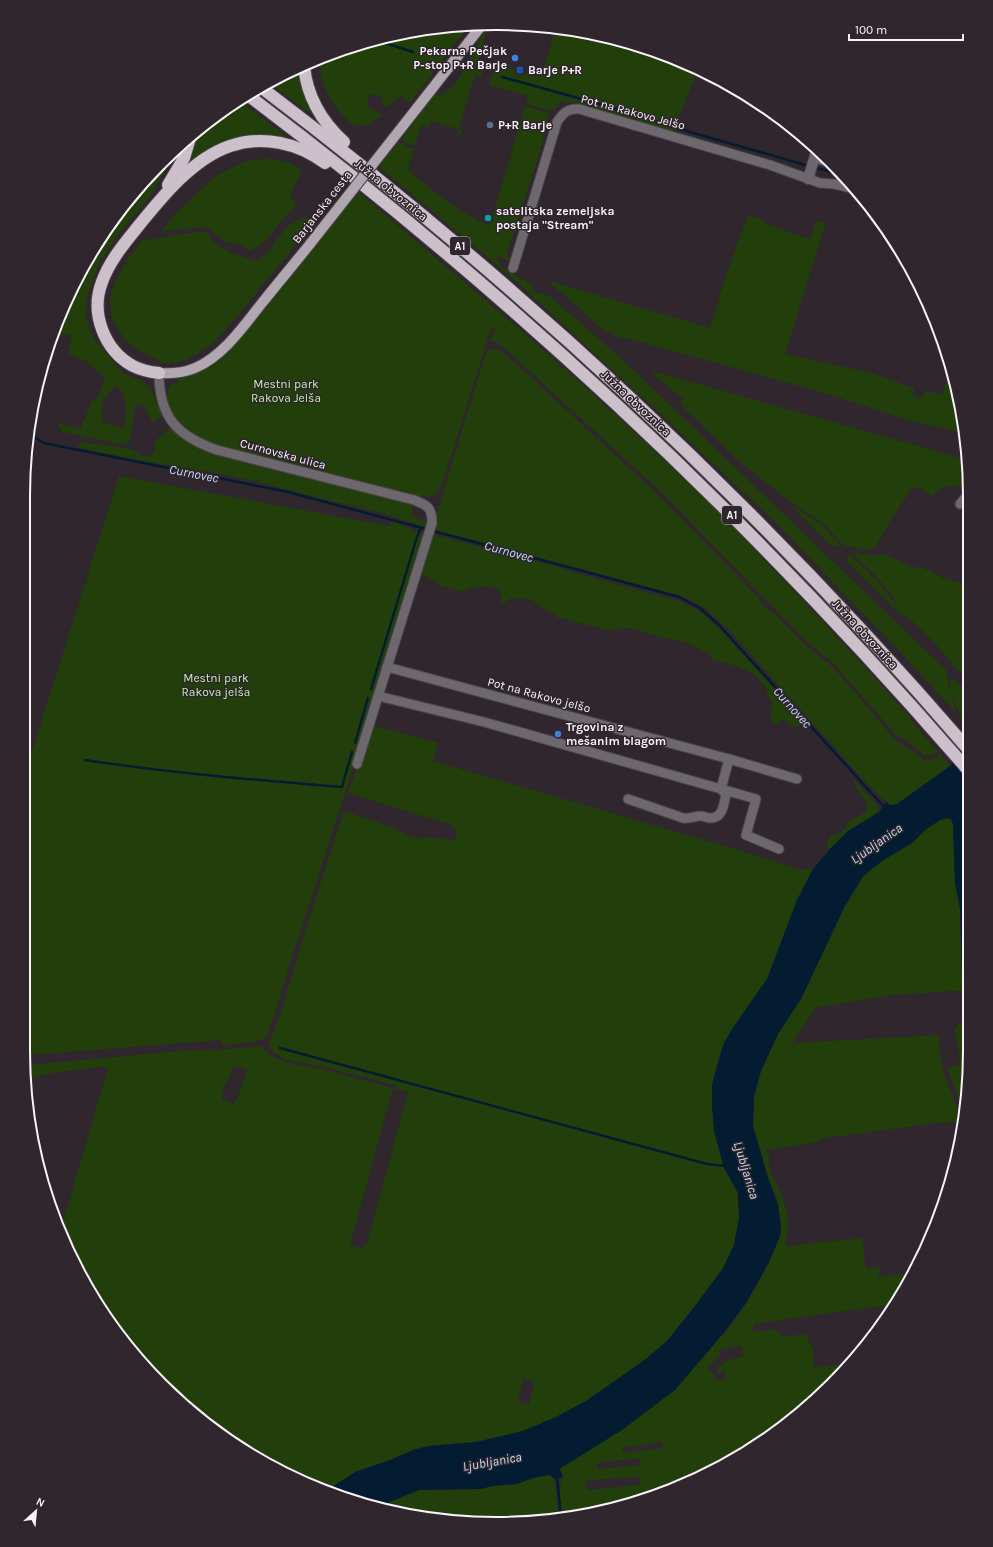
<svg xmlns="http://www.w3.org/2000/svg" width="993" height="1547" viewBox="0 0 993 1547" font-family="Karla,sans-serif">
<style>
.green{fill:#223f0b;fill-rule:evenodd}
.water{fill:#031c31}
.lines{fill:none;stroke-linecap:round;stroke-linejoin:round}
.stream{stroke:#031c31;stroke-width:2.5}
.minor-casing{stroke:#4b434a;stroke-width:11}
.tertiary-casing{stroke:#4b434a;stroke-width:12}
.primary-casing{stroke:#4b434a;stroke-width:12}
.motorway-casing{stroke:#4b434a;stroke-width:14}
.minor{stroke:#6d686d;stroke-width:9}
.tertiary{stroke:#6d686d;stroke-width:10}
.primary{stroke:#b1a7b0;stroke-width:10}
.motorway{stroke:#ccc0cb;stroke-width:12}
.primary-bridge-casing{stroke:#4b434a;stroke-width:12;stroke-linecap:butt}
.primary-bridge{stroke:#b1a7b0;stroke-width:10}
.shop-dot{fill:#3f7fe0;stroke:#2f262e;stroke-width:1.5}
.transit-dot{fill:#1a4fb4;stroke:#2f262e;stroke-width:1.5}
.service-dot{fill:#5c6f8a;stroke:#2f262e;stroke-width:1.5}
.culture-dot{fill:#0f9aa8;stroke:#2f262e;stroke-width:1.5}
.labels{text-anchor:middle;stroke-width:3;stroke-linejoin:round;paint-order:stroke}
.shield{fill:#2f262e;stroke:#bcb5bb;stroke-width:1}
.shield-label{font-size:11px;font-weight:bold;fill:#f9f2f8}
.poi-label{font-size:12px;font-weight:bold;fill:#f9f2f8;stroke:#2f262e;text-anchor:start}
.street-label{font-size:12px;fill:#f9f2f8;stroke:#2f262e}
.park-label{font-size:12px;fill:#c0f2a3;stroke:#2f262e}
.water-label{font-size:13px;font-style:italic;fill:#c1dcf6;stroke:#2f262e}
.rim{fill:none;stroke:#f9f2f8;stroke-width:2}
</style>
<rect width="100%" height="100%" fill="#2f262e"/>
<g class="green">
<path d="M465,24H470L410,103L401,96L387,107L383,105L381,96L371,94L367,101L369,108L378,111L381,116C375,120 369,126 362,126C344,127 324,90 321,75C320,70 321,64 320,59L374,39Z"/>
<path d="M489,25H493L486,33L479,59L483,61L485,63L481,77L475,75L459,130L462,131L461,135H457L458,129L431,121L429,127L421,126L415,146L405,142L401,139L435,95H442C445,92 449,90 452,87C459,82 480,40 484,31Z"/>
<path d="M556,27L648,48L698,70L673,132L582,106L577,103L560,101L554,110L550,109V111L526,103L528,96L489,85L495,64L538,77L542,74Z"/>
<path d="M299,67L314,113L313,115L269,83L287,72Z"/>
<path d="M240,101L286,136V138L255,135L183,170L195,142L198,131L208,121Z"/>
<path d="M525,106L549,114L544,138L518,222L507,251L509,262L500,256L497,260L505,269L531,284L534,292L548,295L621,358L946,670L950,689V681L952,679L961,685L964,683L963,679L968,678V731L963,726L961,717L952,695L956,713L905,657L774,521L657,411L510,276L379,167L398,142L414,149L408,170C429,187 465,218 490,225Z"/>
<path d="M174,153L173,158L149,198L125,226L100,261L87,296L86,318L94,339L123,373L143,381L151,390L163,416L153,423L143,405L136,404L129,443L119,444L64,432L59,429V423L80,429C84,419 89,411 91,401L96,400L103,383L106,379L86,361L69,354L71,335L54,333L59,315L87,260L140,184ZM117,385C128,398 127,412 124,428L102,422C102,403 102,398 117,385Z"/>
<path d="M269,158C282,161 292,162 302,170L292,190L291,198L297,203C292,212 286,215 280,222C268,238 269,241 250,251L240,244L226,242L205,227L161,231L177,212L217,175L246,161Z"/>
<path d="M358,192C471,287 583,381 689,484C766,559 838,638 911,718L910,719L938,752L930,755L925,756L904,739L895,734L843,674L832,662L806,641L661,492L500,344L495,342H491L495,330L491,328L444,479C435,502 429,498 407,493L254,453L251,455C224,448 186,442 172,414C167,403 165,396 170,385L179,382L178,379C198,374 213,366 227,353Z"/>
<path d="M748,215L760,218L766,224L810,239L816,221L826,223L785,354L872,373L914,388L913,396L923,398L924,390L942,395L951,366L954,374L964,433L907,420L828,394L633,340L615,336L612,333L604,331L566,296L551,285L552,282L710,328L725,278Z"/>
<path d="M305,217L315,221L235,319L211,345L186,360L167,364L137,350L123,337L116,326L111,315L110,301L112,291L116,280L126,262L142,240C164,238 184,232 206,232L217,245L232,253L256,261L269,252L276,240L289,225Z"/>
<path d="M492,349H498L520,367L657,494L759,598L764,608L774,613L805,645L828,663L842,677L896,741L908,748L924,760L935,759L940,754L950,766L897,804L890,805L874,791L729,630L706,609L692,600L682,596L432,529L485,355L488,351Z"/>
<path d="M656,372L968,460L969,486H951L942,488L932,496L924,492L921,488H912L891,520L874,549L865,550L849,546L845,547L822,522L799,508L760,478L739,461L683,407L681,403V400L685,398L681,397L653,374Z"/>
<path d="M169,429C178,432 187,440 196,445L412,504V516L429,523L427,528C397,516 363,508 331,501C300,493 268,484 236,477C184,467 130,460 78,447L80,442C97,445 115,445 132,450C139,452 144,460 152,455C157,451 154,446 155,441Z"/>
<path d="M119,476L389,526L392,521L411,529V531L425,533L386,665L267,1036C259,1044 232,1044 220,1045L222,1040L27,1055V767Z"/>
<path d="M790,505L821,524L842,547L835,546L828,543Z"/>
<path d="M431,534L558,567L590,577L682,602L702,613L724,634L775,689L777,696L801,722L797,728L783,720L776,724L773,723L770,714L773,704L767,694L765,686L754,674L736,666L711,659V656L709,654L685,642L655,636L630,628L615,629L611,631L556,617V614L545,610L532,600L511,598L504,603L500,601L501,594C496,584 493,590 485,586C477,589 470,585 464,592L440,586L438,583L420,573Z"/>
<path d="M852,553L887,555L914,568L919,566L937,574L942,578L967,585L968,582V675L964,674L957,670L941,650L921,629L911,620L899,613L848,563L846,559L849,554L881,586L897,605C896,593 862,564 852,553Z"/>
<path d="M372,725L438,743L433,761L735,849L802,870L808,868L813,869L797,900L767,979L732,1029L723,1045L717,1064L712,1085V1107L724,1168L738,1193L739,1218L733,1250L723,1268L695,1306L667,1341L646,1359L586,1401L556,1417L523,1431L505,1436L476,1442L428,1446L413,1450L390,1460L355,1472L326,1491L287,1475L208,1426L162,1385L103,1314L61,1228L108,1068L101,1067L59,1072L27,1078V1065L192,1050H218L260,1046L263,1047L265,1051L275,1058L285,1062L321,1069L393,1088L350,1245L364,1249L365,1244H367L408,1092L395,1089V1085L321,1066L287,1060L274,1053L270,1048L269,1043L279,1018L309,919L344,811L392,827L409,836L421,839L429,837L452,840L456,839V831L452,825L348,793ZM234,1066L247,1070L237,1099L234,1104L222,1099L223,1090ZM523,1378L534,1381L529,1404L518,1402Z"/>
<path d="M851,776L880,809L879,812L848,831L830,849L827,846C829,829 836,838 844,830C846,828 847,825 849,822C854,817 860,816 866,812L867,806L866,802L856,787Z"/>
<path d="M947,818L951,819L953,824L955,883L960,908L962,975L964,991H947L944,992L892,995L815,1008L793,1043L939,1035L940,1055L945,1077L959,1114L958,1120L954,1122L936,1123L819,1139L818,1142L766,1150C772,1158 768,1159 770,1168C771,1176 777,1183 780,1191C784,1199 787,1212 788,1221C789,1229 784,1238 787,1246L862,1238L866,1268L880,1267L878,1277L912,1273L895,1304L754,1324L753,1332L774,1329L780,1332L781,1337L805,1334L813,1349L814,1367L850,1364L759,1444L706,1475L619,1508L563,1519C561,1505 557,1490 563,1477L560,1470V1468L576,1459L675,1390L733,1323L758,1284L774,1251L780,1236L781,1227L775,1193L769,1181L753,1126L754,1096L761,1071L778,1034L801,999L844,908L864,876L888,856L912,843L925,830L940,820ZM742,1346L743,1356L728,1360L716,1370L717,1373L725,1372L726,1379L716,1380L714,1375L707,1368L720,1356L719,1349ZM662,1442L663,1448L623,1453L622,1448ZM640,1458L641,1465L597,1469V1463ZM640,1477L639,1485L588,1490L585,1485L586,1481L590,1480Z"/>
<path d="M966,1019V1112L965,1115L947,1068L960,1064L955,1030C957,1024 961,1022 966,1019Z"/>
<path d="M550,1475L554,1479L559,1520L466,1523L381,1506L419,1490L480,1489L493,1486L517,1484L533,1478Z"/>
</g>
<path class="water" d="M968,747L966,1012L962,975L960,908L955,883L953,824L951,819L947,818L940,820L925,830L912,843L882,861L863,876L845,906L801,999L778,1034L761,1071L754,1096L753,1126L769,1181L778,1204L781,1227L780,1236L769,1262L746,1303L726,1330L675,1390L622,1430L561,1468L560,1470L563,1477L554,1479L550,1475L533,1478L517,1484L493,1486L480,1489L419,1490L380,1506L344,1499L326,1491L355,1472L390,1460L413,1450L428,1446L476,1442L523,1431L556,1417L586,1401L646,1359L667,1341L695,1306L723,1268L734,1245L739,1218L738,1193L724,1168L714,1131L712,1107V1085L723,1045L732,1029L767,979L797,900L813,869L830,849L848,831L879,812L886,802L890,805L897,804L950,766Z"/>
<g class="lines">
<g class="stream">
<path d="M373,39L413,52"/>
<path d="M502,77L614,108L690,132L809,166"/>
<path d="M814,167L841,175"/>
<path d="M27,433L44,443L288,492L679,597L700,608L719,625L885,808"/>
<path d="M371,689L417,537L421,528"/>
<path d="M355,743L368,698"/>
<path d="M85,760C170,773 256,780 342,787L352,752"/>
<path d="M280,1048L707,1164L726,1166"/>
<path d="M557,1476L561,1519"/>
</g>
<defs>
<g id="minor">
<path d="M815,158L829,162"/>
<path d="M513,268L557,122C563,113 568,108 579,109L770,165L820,183L834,184L855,189"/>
<path d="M159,373C159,417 177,436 217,450L414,500C427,505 432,507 432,523L357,764"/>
<path d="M960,504L969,493"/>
<path d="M378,696L484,722L721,789L729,759L387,667"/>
<path d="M729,759L797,779"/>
<path d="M721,789L756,799L746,835L779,849"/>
<path d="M628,799L683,818C689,819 695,816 701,816C704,816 707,818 710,818C723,819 724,803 726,794L721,789"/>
</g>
<path id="tertiary" d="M808,179L817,149"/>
<g id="primary">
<path d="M417,108L482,25"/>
<path d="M159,373C172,374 183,373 195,368C223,356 243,327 262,303C278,283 294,264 310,244"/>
</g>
<g id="motorway">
<path d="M304,66C307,97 321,121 344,142"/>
<path d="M262,88C519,283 757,504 968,749"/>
<path d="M249,96C513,295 752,520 968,770"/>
<path d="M168,185L184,158L190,138"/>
<path d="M159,373C150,372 141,370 133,366C104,350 90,313 102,282C109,262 123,245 136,229C161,198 192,159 230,146C263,135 298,143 325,163"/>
</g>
</defs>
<use href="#minor" class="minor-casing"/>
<use href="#tertiary" class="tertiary-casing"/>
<use href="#primary" class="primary-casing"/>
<use href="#motorway" class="motorway-casing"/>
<use href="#minor" class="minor"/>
<use href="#tertiary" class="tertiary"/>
<use href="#primary" class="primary"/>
<use href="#motorway" class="motorway"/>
<defs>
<path id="primary-bridge" d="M310,244L417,108"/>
</defs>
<use href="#primary-bridge" class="primary-bridge-casing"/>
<use href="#primary-bridge" class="primary-bridge"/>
</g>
<g class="shop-dot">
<circle cx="515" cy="58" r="4"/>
<circle cx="558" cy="734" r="4"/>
</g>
<rect class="transit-dot" x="516" y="66" width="8" height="8" rx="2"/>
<circle class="service-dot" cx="490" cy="125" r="4"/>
<circle class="culture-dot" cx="488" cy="218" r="4"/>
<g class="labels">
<g class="shield">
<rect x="450" y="237" width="20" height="18" rx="3"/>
<rect x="722" y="506" width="20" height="18" rx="3"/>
</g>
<g class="shield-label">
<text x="460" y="250">A1</text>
<text x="732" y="519">A1</text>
</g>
<g class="poi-label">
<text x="507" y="55" text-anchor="end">Pekarna Pečjak<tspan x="507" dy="14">P-stop P+R Barje</tspan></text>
<text x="528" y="74">Barje P+R</text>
<text x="498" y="129">P+R Barje</text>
<text x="496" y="215">satelitska zemeljska<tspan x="496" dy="14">postaja "Stream"</tspan></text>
<text x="566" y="731">Trgovina z<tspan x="566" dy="14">mešanim blagom</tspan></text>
</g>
<g class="street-label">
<text transform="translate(633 112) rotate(15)" y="4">Pot na Rakovo Jelšo</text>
<text transform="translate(391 190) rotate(39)" y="4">Južna obvoznica</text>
<text transform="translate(322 207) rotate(-52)" y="4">Barjanska cesta</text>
<text transform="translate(636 403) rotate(43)" y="4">Južna obvoznica</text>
<text transform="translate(283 454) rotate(15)" y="4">Curnovska ulica</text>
<text transform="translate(865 634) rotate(47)" y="4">Južna obvoznica</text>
<text transform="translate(539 695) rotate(15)" y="4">Pot na Rakovo jelšo</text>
</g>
<g class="park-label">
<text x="286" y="388">Mestni park<tspan x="286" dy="14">Rakova Jelša</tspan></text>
<text x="216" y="682">Mestni park<tspan x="216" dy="14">Rakova jelša</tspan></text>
</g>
<g class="water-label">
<text transform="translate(194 473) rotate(11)" y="5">Curnovec</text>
<text transform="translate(509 551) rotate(15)" y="5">Curnovec</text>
<text transform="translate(793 707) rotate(48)" y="5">Curnovec</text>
<text transform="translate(876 843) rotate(-35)" y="5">Ljubljanica</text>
<text transform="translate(747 1170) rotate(73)" y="5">Ljubljanica</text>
<text transform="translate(492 1461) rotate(-10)" y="5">Ljubljanica</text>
</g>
</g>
<path d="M0 0H993V1547H0ZM496 30H497A466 466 0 0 1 963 496V1051A466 466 0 0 1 497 1517H496A466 466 0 0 1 30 1051V496A466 466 0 0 1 496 30Z" fill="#2f262e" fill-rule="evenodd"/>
<path class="rim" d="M496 30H497A466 466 0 0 1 963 496V1051A466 466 0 0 1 497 1517H496A466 466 0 0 1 30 1051V496A466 466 0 0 1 496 30Z"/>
<g transform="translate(36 1511) rotate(27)" stroke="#2f262e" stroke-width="3" paint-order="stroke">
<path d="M0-3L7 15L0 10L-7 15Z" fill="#f9f2f8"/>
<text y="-6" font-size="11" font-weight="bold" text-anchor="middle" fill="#f9f2f8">N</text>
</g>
<path d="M849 34v6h114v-6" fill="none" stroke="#f9f2f8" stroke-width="2"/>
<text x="855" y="34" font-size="12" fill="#f9f2f8" stroke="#2f262e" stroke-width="3" paint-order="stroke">100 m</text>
</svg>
